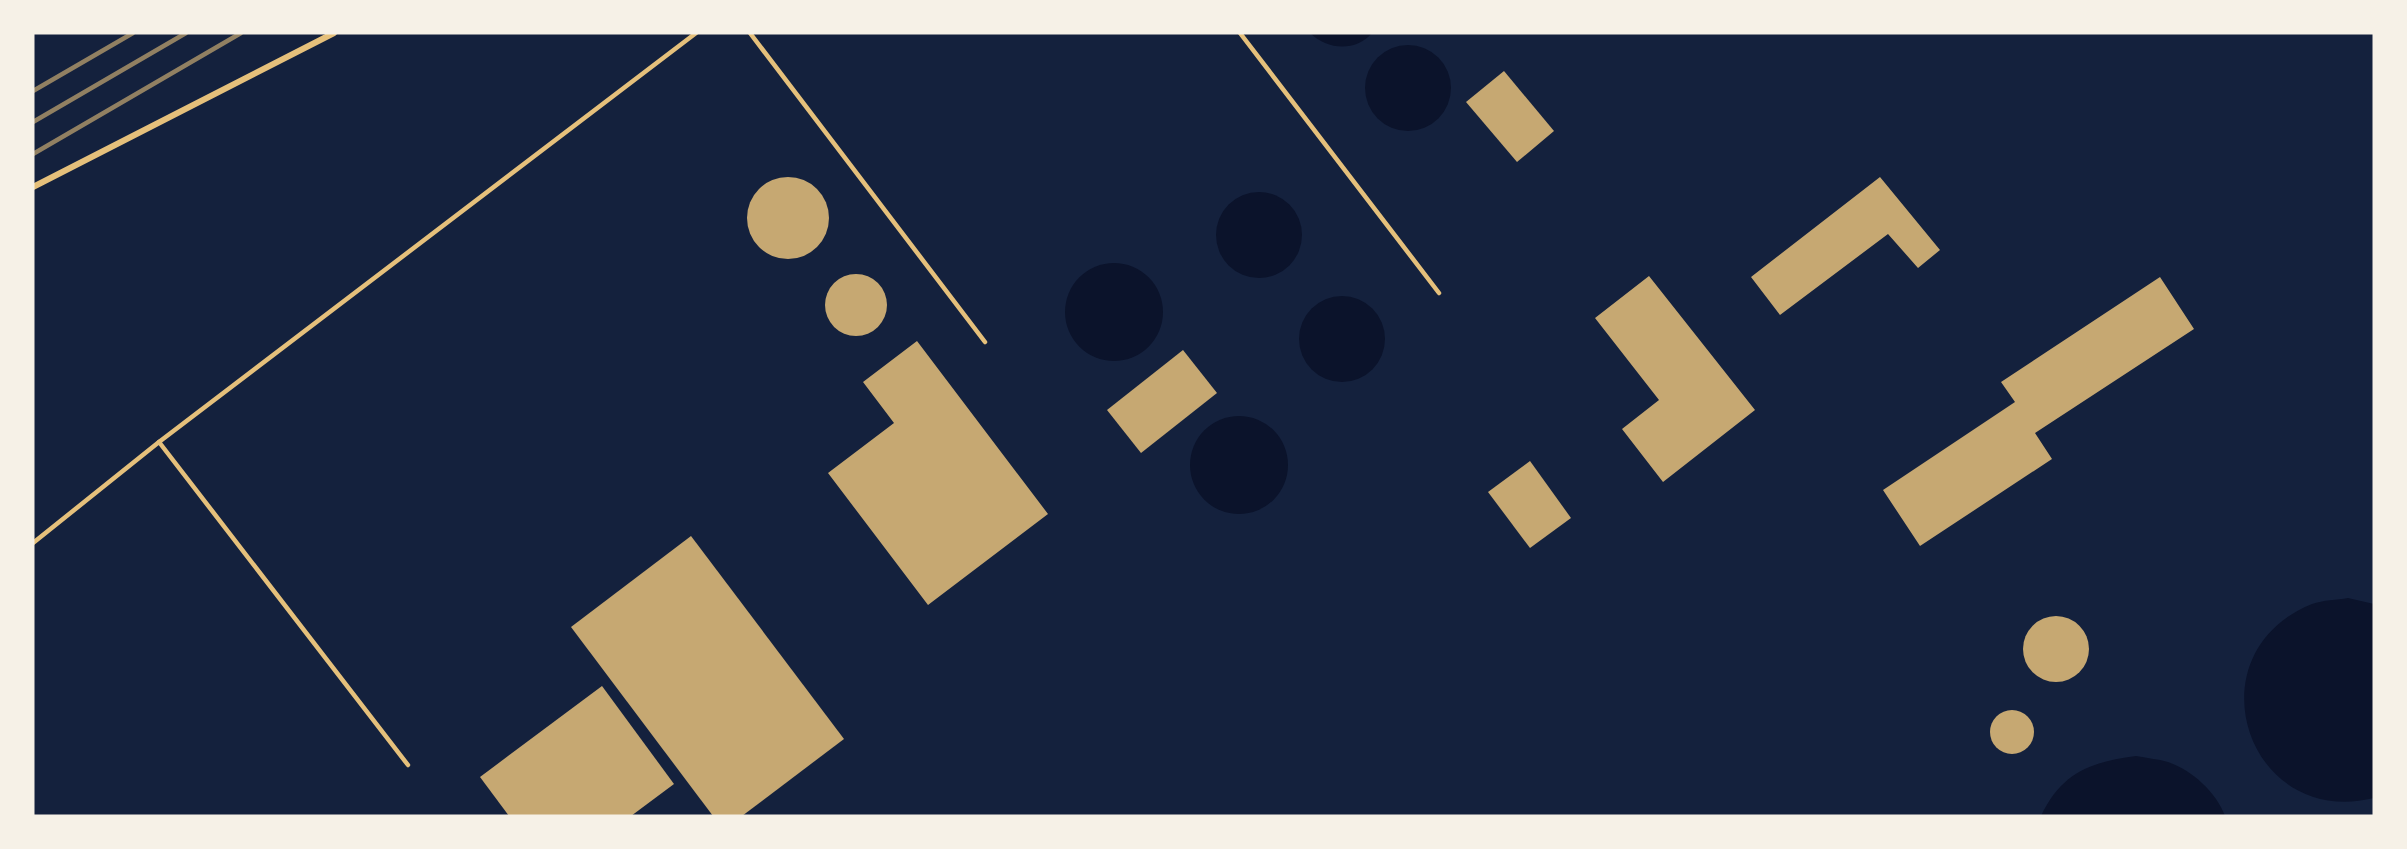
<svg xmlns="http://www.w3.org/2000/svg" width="2407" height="849" viewBox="0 0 2407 849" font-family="Raleway,sans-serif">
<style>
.water{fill:#0b132b}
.building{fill:#c6a872}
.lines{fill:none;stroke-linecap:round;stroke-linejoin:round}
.service{stroke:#e5c07b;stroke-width:4.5}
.minor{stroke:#e5c07b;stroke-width:6}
.rail{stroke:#918062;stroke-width:4.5}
</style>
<rect width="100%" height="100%" fill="#14213d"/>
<g class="water">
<path d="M1310,33H1372C1356,52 1327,50 1310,33Z"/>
<circle cx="1408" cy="88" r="43"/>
<circle cx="1259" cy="235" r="43"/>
<circle cx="1114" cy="312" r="49"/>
<circle cx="1342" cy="339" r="43"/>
<circle cx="1239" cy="465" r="49"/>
<path d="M2348,598L2374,604V798C2246,829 2190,653 2312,604C2323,600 2337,600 2348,598Z"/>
<path d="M2136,756C2146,758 2158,759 2168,762C2192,770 2217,793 2225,816H2041C2062,772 2091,762 2136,756Z"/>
</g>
<g class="building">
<path d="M1504,71L1554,131L1517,162L1466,102Z"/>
<path d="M1880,177L1940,250L1918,268L1888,234L1780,315L1751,277Z"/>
<circle cx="788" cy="218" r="41"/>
<circle cx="856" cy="305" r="31"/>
<path d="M1649,276L1755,410L1663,482L1622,429L1659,400L1595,318Z"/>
<path d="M2160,277L2194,329L2035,433L2052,459L1920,546L1883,490L2015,402L2001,382Z"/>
<path d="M917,341L1048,514L928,605L828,473L894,423L863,382Z"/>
<path d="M1183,350L1217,393L1141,453L1107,410Z"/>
<path d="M1530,461L1571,518L1530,548L1488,492Z"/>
<path d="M691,536L844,739L742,816H713L571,627Z"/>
<circle cx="2056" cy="649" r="33"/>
<path d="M602,686L674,784L631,816H509L480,777Z"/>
<circle cx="2012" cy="732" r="22"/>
</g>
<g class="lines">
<g class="service">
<path d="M750,33L985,342"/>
<path d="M1240,33L1439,293"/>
<path d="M159,442L408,765"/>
<path d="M33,543L159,442L696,33"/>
</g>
<path class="minor" d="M33,187L334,33"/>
<g class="rail">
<path d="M33,91L133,33"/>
<path d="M33,122L186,33"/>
<path d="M33,154L241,33"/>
</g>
</g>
<rect width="2407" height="849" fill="none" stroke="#f6f1e7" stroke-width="69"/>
</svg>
